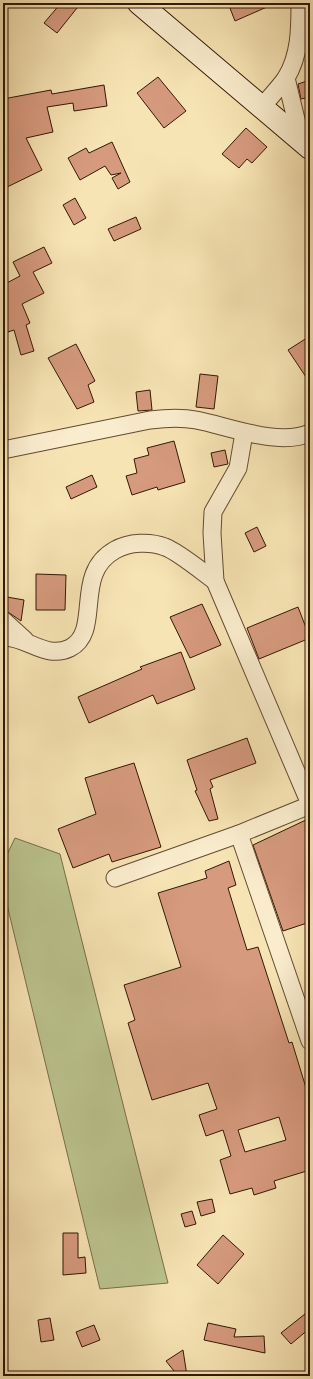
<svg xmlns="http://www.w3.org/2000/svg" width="313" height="1379" viewBox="0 0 313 1379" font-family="'IM FELL DW Pica',serif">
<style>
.green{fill:#bbc48e;stroke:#776e49}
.building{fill:#d69a7e;stroke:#331704;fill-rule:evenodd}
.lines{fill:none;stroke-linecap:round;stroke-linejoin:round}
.street-casing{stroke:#644a30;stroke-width:19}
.secondary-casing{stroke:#331704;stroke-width:24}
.street{stroke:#faedce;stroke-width:17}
.secondary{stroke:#faedce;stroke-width:22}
</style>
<rect width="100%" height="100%" fill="#f7e4b4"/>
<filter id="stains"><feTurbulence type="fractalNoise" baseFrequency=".005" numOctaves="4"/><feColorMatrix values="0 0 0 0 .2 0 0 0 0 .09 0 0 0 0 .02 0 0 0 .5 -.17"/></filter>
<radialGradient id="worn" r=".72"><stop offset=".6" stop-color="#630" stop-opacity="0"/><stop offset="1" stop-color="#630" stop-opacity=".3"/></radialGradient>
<path class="green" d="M15,838L60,854L168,1283L100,1289L3,888V863Z"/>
<g class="building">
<path d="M61,3H81L57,33L44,23Z"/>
<path d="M228,3H276L235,21Z"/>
<path d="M158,77L186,111L164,128L137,93Z"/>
<path d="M310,80V97L301,99L298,84Z"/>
<path d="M104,85L107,106L74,111L73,103L47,107L53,132L26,138L42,170L3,189V99L51,90L52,94Z"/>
<path d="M246,128L267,147L252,163L247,159L239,168L222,154Z"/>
<path d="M112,142L130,182L118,189L112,178L121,173L111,175L105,166L80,180L68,158L86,148L89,153Z"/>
<path d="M75,198L86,218L74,225L63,205Z"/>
<path d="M136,217L141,229L114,241L108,229Z"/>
<path d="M44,247L52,263L33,272L44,293L22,304L30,323L26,325L34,351L21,355L14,330L8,332L3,320V285L20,276L13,262Z"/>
<path d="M310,336V383L288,350Z"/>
<path d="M76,344L95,381L88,385L94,402L77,409L48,358Z"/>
<path d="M200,374L218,376L214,409L196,407Z"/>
<path d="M150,390L152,410L138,411L136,392Z"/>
<path d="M174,441L185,482L158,490L157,487L132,495L126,476L137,473L134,459L149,455L147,448Z"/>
<path d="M225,450L228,464L214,467L211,453Z"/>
<path d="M92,475L97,487L71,499L66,487Z"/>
<path d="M257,527L266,546L254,552L245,533Z"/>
<path d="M36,574L66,575L65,610H36Z"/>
<path d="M7,597L24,600L21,621L5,610Z"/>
<path d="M202,604L221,645L190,658L170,617Z"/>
<path d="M298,607L310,638L259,659L247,628Z"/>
<path d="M181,652L195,689L157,704L153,695L89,723L78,697L142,669L140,667Z"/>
<path d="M247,738L256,763L210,780L213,787L210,789L218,819L209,821L195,791L197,790L187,760Z"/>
<path d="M134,763L161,847L112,862L109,854L73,868L58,829L96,814L85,778Z"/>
<path d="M310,818V922L283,931L253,845Z"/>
<path d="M229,861L236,885L228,888L247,950L258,947L289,1043L292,1042L310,1101V1170L274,1181L276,1188L254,1195L252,1188L230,1194L220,1160L231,1156L223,1130L206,1136L199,1115L217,1109L208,1083L152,1100L128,1023L135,1020L124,985L181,967L158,893L207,878L205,871ZM279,1117L286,1140L245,1152L238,1130Z"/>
<path d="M212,1199L215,1212L201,1216L197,1202Z"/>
<path d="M192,1211L196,1224L185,1227L181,1214Z"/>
<path d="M63,1233H78V1258L85,1257L86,1273L63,1275Z"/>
<path d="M223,1235L244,1254L218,1284L197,1265Z"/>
<path d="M310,1310V1328L291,1344L281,1333Z"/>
<path d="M50,1318L54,1340L41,1342L38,1320Z"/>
<path d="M208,1323L236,1329L234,1337L264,1336L265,1353L204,1340Z"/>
<path d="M94,1325L100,1340L82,1347L76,1332Z"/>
<path d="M183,1350L187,1376H178L166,1361Z"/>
</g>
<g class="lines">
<defs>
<g id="street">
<path d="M286,78L301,140"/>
<path d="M262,107C270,97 279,88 286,78C300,55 300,29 300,3"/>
<path d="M244,433L238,468L213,512L212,533L215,581L310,804"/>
<path d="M3,450L150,420C166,418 181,417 196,420C228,426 278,447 310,433"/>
<path d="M3,620L25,640"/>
<path d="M3,637C26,636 46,660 70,648C103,631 72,574 115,550C129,542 150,541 165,547C177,551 204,573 215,581"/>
<path d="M239,834L310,1041"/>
<path d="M115,878L239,834L310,805"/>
</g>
<path id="secondary" d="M139,3L310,148"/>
</defs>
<use href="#street" class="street-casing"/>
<use href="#secondary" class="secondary-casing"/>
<use href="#street" class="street"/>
<use href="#secondary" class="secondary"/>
</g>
<rect width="313" height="1379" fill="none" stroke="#f7e4b4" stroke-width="16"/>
<rect x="4" y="4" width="305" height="1371" fill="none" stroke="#331704" stroke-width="2"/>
<rect x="8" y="8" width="297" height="1363" fill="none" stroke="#331704"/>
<rect width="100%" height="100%" filter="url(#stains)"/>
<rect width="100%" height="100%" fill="url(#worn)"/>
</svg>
